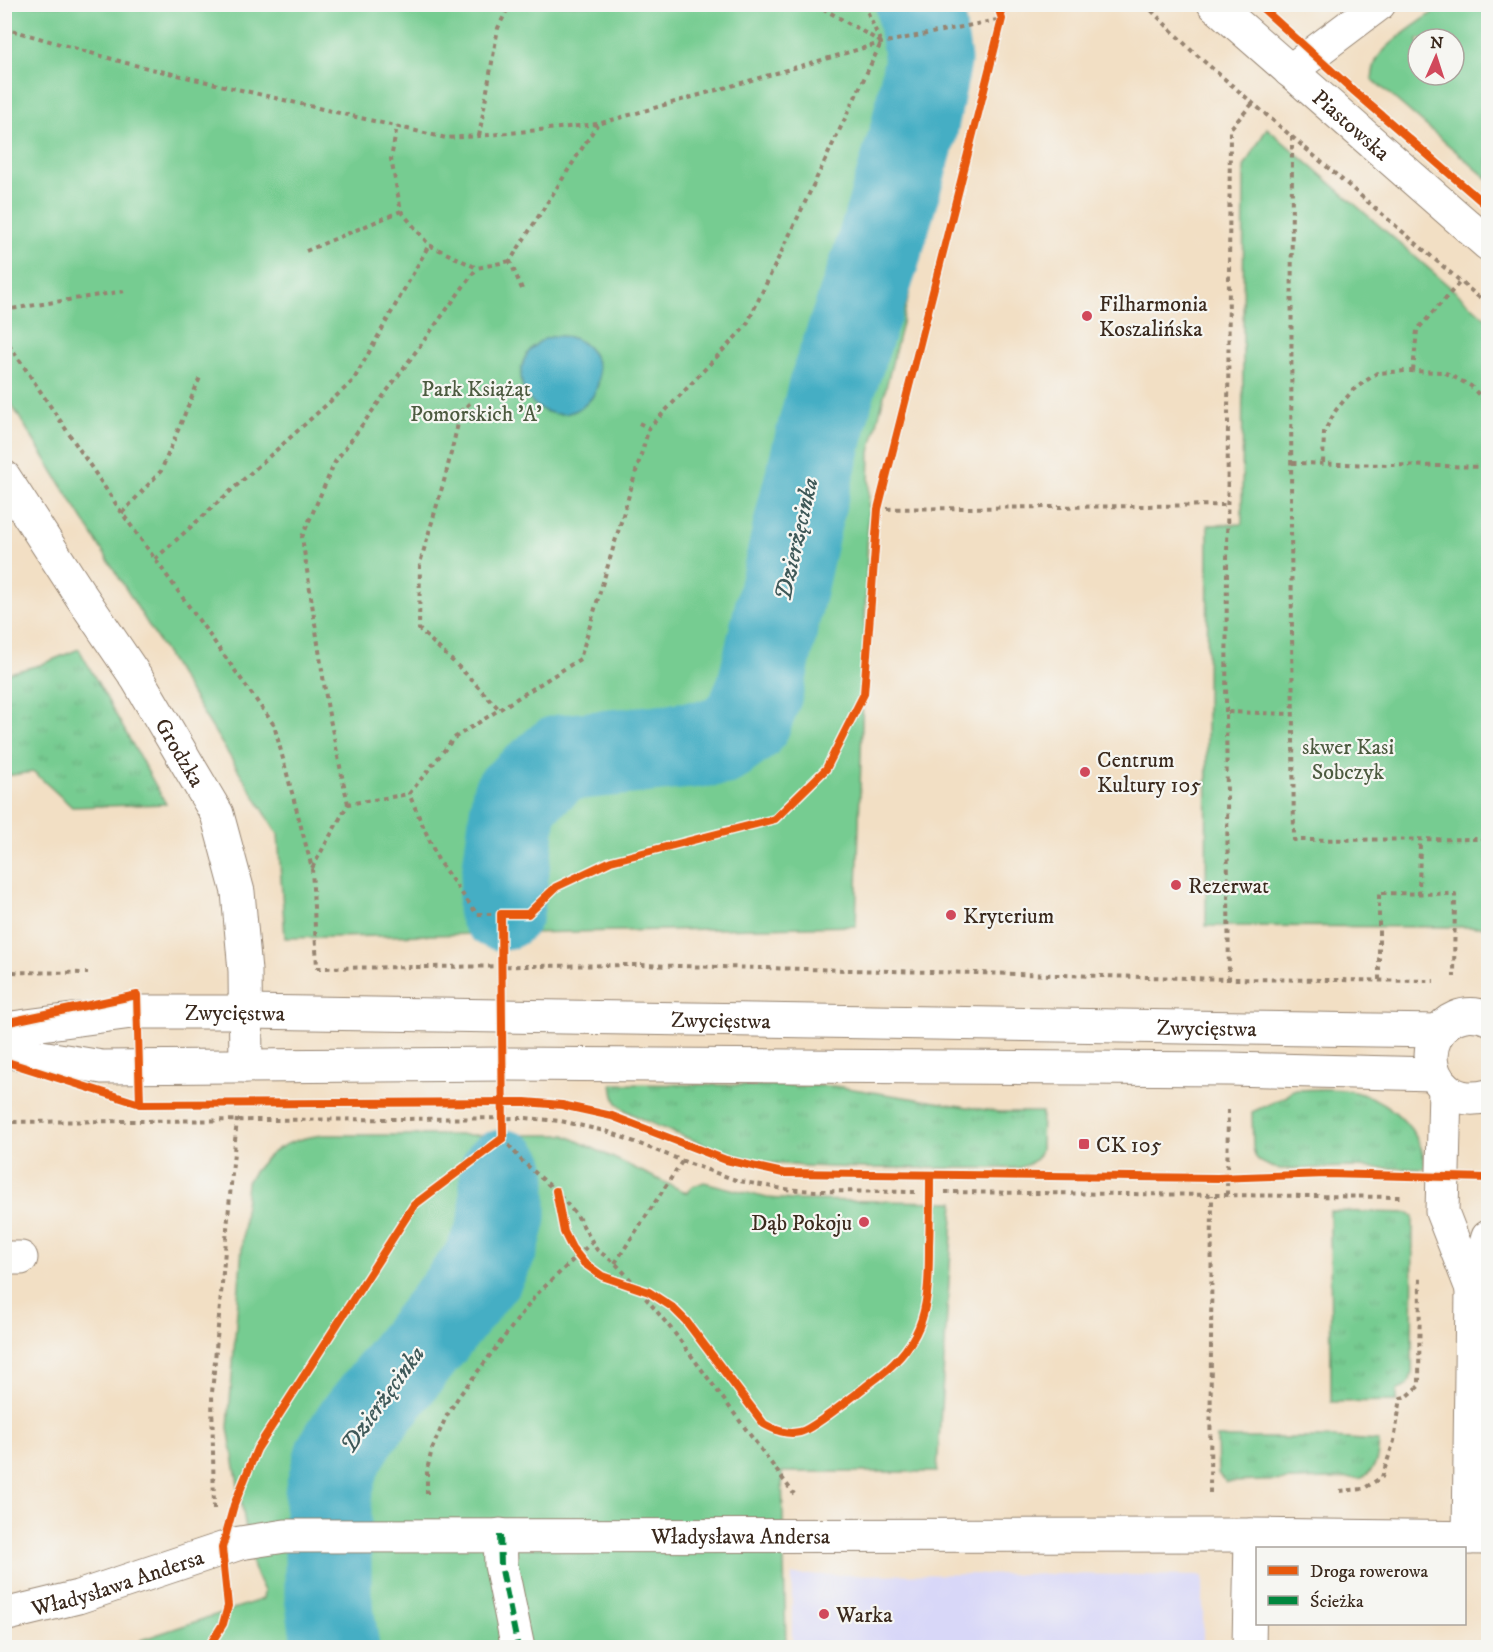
<svg xmlns="http://www.w3.org/2000/svg" width="1493" height="1652" viewBox="0 0 1493 1652" font-family="'IM FELL DW Pica',serif">
<style>
.built{fill:#d8d7f8}
.grass{fill:url(#grass-tufts);stroke:#587b58;stroke-width:1.5}
.park{fill:#76cc91;stroke:#587b58;stroke-width:1.5;fill-rule:evenodd}
.water{fill:#45aec4;stroke:#406c71;stroke-width:1.5}
.lines{fill:none;stroke-linecap:round;stroke-linejoin:round}
.river{stroke:#45aec4;stroke-width:87}
.minor-casing{stroke:#968471;stroke-width:35}
.path{stroke:#968471;stroke-width:4;stroke-dasharray:4.5 4.5;stroke-linecap:butt}
.minor{stroke:#fff;stroke-width:33}
.quiet{stroke:#00873e;stroke-width:6;stroke-dasharray:12 6;stroke-linecap:butt}
.cycleway-casing{stroke:#f6f6f2;stroke-width:11}
.cycleway{stroke:#e8590c;stroke-width:8}
.poi-dot{fill:#d1495b;stroke:#f6f6f2;stroke-width:2}
.labels{text-anchor:middle;stroke-width:4.5;stroke-linejoin:round;paint-order:stroke}
.street-label{font-size:22px;fill:#3b2a1e;stroke:#f6f6f2}
.poi-label{font-size:22px;fill:#3b2a1e;stroke:#f6f6f2;text-anchor:start}
.park-label{font-size:22px;fill:#4d5b40;stroke:#f6f6f2}
.water-label{font-size:24px;font-style:italic;fill:#3e5858;stroke:#f6f6f2}
</style>
<defs>
<pattern id="grass-tufts" width="24" height="20" patternUnits="userSpaceOnUse" patternTransform="scale(1.5)"><rect width="24" height="20" fill="#76cc91"/><path d="M3 7l-1-3M5 7V3M7 7l1-3M15 17l-1-3M17 17v-4M19 17l1-3" fill="none" stroke="#67af7d"/></pattern>
</defs>
<rect width="100%" height="100%" fill="#f6f6f2"/>
<filter id="ink" filterUnits="userSpaceOnUse"><feTurbulence type="fractalNoise" baseFrequency=".0167" numOctaves="2"/><feDisplacementMap in="SourceGraphic" scale="12" xChannelSelector="R" yChannelSelector="G"/><feConvolveMatrix kernelMatrix="1 2 1 2 8 2 1 2 1" color-interpolation-filters="sRGB"/></filter>
<filter id="wash" filterUnits="userSpaceOnUse"><feTurbulence type="fractalNoise" baseFrequency=".008" numOctaves="4" result="noise"/><feDisplacementMap in="SourceGraphic" scale="24" xChannelSelector="R" yChannelSelector="G"/><feGaussianBlur stdDeviation="1.35" result="paint"/><feColorMatrix in="noise" values="0 0 0 0 0 0 0 0 0 0 0 0 0 0 0 0 0 1.4 0 .05"/><feComposite in="paint" operator="in"/></filter>
<g filter="url(#wash)">
<rect width="100%" height="100%" fill="#f2dfc4"/>
<path class="built" d="M1057,1574L1203,1576V1647H792V1575Z"/>
<g class="grass">
<path d="M79,649L166,804L72,807L34,772L5,776V674L40,665Z"/>
<path d="M612,1084L834,1086L999,1112H1042L1041,1149C1038,1161 1029,1165 1018,1168C970,1168 923,1168 875,1168C826,1167 776,1168 729,1153C709,1146 627,1117 617,1103C613,1097 613,1091 612,1084Z"/>
<path d="M1293,1090C1311,1090 1332,1087 1349,1091C1386,1097 1424,1129 1425,1169L1348,1167L1281,1169L1271,1167L1259,1161L1255,1156L1253,1148L1252,1112L1287,1096Z"/>
<path d="M1330,1211L1409,1213L1413,1216L1412,1371C1410,1383 1409,1387 1397,1390V1401L1331,1402Z"/>
<path d="M1217,1438H1332L1379,1441C1378,1457 1377,1469 1362,1478L1226,1482L1218,1474Z"/>
</g>
<g class="park">
<path d="M5,5H964L968,57L870,452L856,926L285,938L278,834L5,394Z"/>
<path d="M1444,5H1488V179L1372,79C1373,71 1374,63 1379,56C1392,39 1426,18 1444,5ZM1418,39H1454V75H1418Z"/>
<path d="M1267,128L1488,320V927L1206,926L1208,525L1242,524L1244,167Z"/>
<path d="M322,1135H565L687,1193L691,1187L704,1182L767,1198L793,1200L954,1202L937,1472H782L786,1647L133,1648L141,1640L263,1599L264,1591L253,1568L228,1428L247,1182C267,1151 285,1140 322,1135Z"/>
</g>
<circle class="water" cx="560" cy="375" r="39"/>
<g class="lines">
<g class="river">
<path d="M501,907L515,798L561,758L720,742L747,722L760,689L801,509L831,390L877,255L914,130L928,60L919,4"/>
<path d="M336,1648L328,1596V1494L338,1457L356,1428L482,1269L496,1242L503,1216V1173"/>
</g>
</g>
</g>
<g filter="url(#ink)">
<g class="lines">
<defs>
<g id="minor">
<path id="s1" d="M1214,4L1488,244"/>
<path d="M1290,71L1379,4"/>
<path id="s2" d="M4,477L81,596L138,680L217,814L238,892L245,971L246,1066"/>
<path d="M1488,1018C1440,999 1408,1064 1452,1093C1464,1100 1476,1099 1488,1096"/>
<path id="s3" d="M4,1029L132,1012H246L1439,1031"/>
<path d="M4,1051L102,1067L507,1064L1229,1069L1434,1074"/>
<path d="M1445,1088L1442,1212L1472,1289"/>
<path d="M4,1258H21"/>
<path d="M500,1535L501,1565L518,1648"/>
<path d="M1469,1538L1472,1289L1488,1237"/>
<path id="s4" d="M4,1615L78,1597L240,1543L285,1536L1251,1535L1488,1538"/>
<path d="M1249,1648L1251,1535"/>
</g>
</defs>
<use href="#minor" class="minor-casing"/>
<g class="path">
<path d="M815,4L881,42"/>
<path d="M864,4L881,43L746,326L649,428L580,659L454,738L409,794L439,862L477,914H528L556,887L611,861L775,819L826,769L864,694L878,509L1002,19L997,4"/>
<path d="M1145,4L1192,51L1488,305"/>
<path d="M4,28L126,63L446,138L479,136L598,124L881,43L1002,19L1014,4"/>
<path d="M479,136L498,28L510,4"/>
<path d="M1292,136L1291,525L1294,840L1488,839"/>
<path d="M401,211L429,245L477,268L510,261"/>
<path d="M306,251L401,211L391,159L397,126"/>
<path d="M522,289L510,261L597,125"/>
<path d="M4,310L125,291"/>
<path d="M4,337L122,513L274,725L312,868L317,968"/>
<path d="M1413,371L1417,330L1461,281"/>
<path d="M470,403L461,411L446,474L420,563L419,629L465,673L499,709"/>
<path d="M639,423L649,428"/>
<path d="M1292,463L1488,467"/>
<path d="M1323,463L1324,432L1336,410L1353,390L1377,373L1406,371L1444,372L1471,386L1488,405"/>
<path d="M878,509L1229,505"/>
<path d="M122,513L161,471L201,375"/>
<path d="M155,559L353,381L429,245"/>
<path d="M1226,712L1230,129L1253,103"/>
<path d="M348,804L328,710L302,537L335,462L477,268"/>
<path d="M312,868L348,804L409,794"/>
<path d="M1419,894L1420,840"/>
<path d="M317,968L636,965L1229,979L1434,981"/>
<path d="M4,972L88,973"/>
<path d="M1229,980L1226,712L1293,714"/>
<path d="M1379,980V893L1455,894L1454,977"/>
<path d="M4,1122L526,1118L561,1121L609,1132L696,1166L739,1181L756,1184L783,1189L816,1191L915,1192"/>
<path d="M503,1138L522,1161L556,1191L578,1217L597,1250L615,1263L630,1279L673,1331L794,1494"/>
<path d="M945,1192L1400,1197"/>
<path d="M1227,1195L1228,1110"/>
<path d="M615,1263L683,1160"/>
<path d="M1340,1491L1363,1489L1382,1477L1394,1441L1401,1398L1408,1396L1419,1386L1420,1276"/>
<path d="M1210,1493L1212,1195"/>
<path d="M427,1494V1470L432,1449L446,1417L459,1396L537,1294L591,1243"/>
<path d="M214,1509L212,1393L237,1119"/>
</g>
<use href="#minor" class="minor"/>
<path class="quiet" d="M500,1535L501,1565L518,1648"/>
<defs>
<g id="cycleway">
<path d="M1258,4L1355,92L1488,207"/>
<path d="M4,1023L137,995L140,1104"/>
<path d="M4,1061L140,1104L525,1102L562,1105L612,1116L726,1160L783,1173L1217,1178L1327,1174L1488,1178"/>
<path d="M556,1191L564,1232L572,1248L584,1263L602,1276L649,1292L672,1307L686,1321L764,1424C775,1430 786,1435 800,1432C814,1429 863,1388 878,1377C927,1340 929,1303 929,1245C930,1222 930,1198 930,1175"/>
<path d="M208,1648L223,1624L228,1606L222,1548L234,1505L257,1449L414,1205L503,1138L501,914H528L556,887L611,861L775,819L826,769L864,694L878,509L1002,19L997,4"/>
</g>
</defs>
<use href="#cycleway" class="cycleway-casing"/>
<use href="#cycleway" class="cycleway"/>
</g>
</g>
<g class="poi-dot">
<circle cx="1087" cy="316" r="6"/>
<circle cx="1085" cy="772" r="6"/>
<circle cx="1176" cy="885" r="6"/>
<circle cx="951" cy="915" r="6"/>
<rect x="1078" y="1138" width="12" height="12" rx="3"/>
<circle cx="864" cy="1222" r="6"/>
<circle cx="824" cy="1614" r="6"/>
</g>
<g class="labels">
<g class="street-label">
<text dy="8" stroke="none"><textPath href="#s1" startOffset="183">Piastowska</textPath></text>
<text dy="8" stroke="none"><textPath href="#s2" startOffset="327">Grodzka</textPath></text>
<text dy="8" stroke="none"><textPath href="#s3" startOffset="232">Zwycięstwa</textPath></text>
<text dy="8" stroke="none"><textPath href="#s3" startOffset="718">Zwycięstwa</textPath></text>
<text dy="8" stroke="none"><textPath href="#s3" startOffset="1204">Zwycięstwa</textPath></text>
<text dy="8" stroke="none"><textPath href="#s4" startOffset="748">Władysława Andersa</textPath></text>
<text dy="8" stroke="none"><textPath href="#s4" startOffset="118">Władysława Andersa</textPath></text>
</g>
<g class="poi-label">
<text x="1099" y="311">Filharmonia<tspan x="1099" dy="25">Koszalińska</tspan></text>
<text x="1097" y="767">Centrum<tspan x="1097" dy="25">Kultury 105</tspan></text>
<text x="1188" y="893">Rezerwat</text>
<text x="963" y="923">Kryterium</text>
<text x="1096" y="1152">CK 105</text>
<text x="852" y="1230" text-anchor="end">Dąb Pokoju</text>
<text x="836" y="1622">Warka</text>
</g>
<g class="park-label">
<text x="476" y="396">Park Książąt<tspan x="476" dy="25">Pomorskich 'A'</tspan></text>
<text x="1348" y="754">skwer Kasi<tspan x="1348" dy="25">Sobczyk</tspan></text>
</g>
<g class="water-label">
<text transform="translate(796 539) rotate(-77)" y="8">Dzierżęcinka</text>
<text transform="translate(382 1399) rotate(-54)" y="8">Dzierżęcinka</text>
</g>
</g>
<rect width="1493" height="1652" fill="none" stroke="#f6f6f2" stroke-width="24"/>
<rect x="1256" y="1547" width="210" height="78" fill="#f6f6f2" stroke="#aba49d" stroke-width="1.5"/>
<rect x="1268" y="1566" width="30" height="9" fill="#e8590c" stroke="#aba49d" stroke-width="1.5"/>
<text x="1310" y="1577" font-size="18" fill="#3b2a1e">Droga rowerowa</text>
<rect x="1268" y="1596" width="30" height="9" fill="#00873e" stroke="#aba49d" stroke-width="1.5"/>
<text x="1310" y="1607" font-size="18" fill="#3b2a1e">Ścieżka</text>
<g transform="translate(1436 57) rotate(3)"><circle r="28" fill="#f6f6f2" stroke="#aba49d" stroke-width="1.5"/>
<path d="M0-4.5L10 22L0 15L-10 22Z" fill="#d1495b"/>
<text y="-9" font-size="16" font-weight="bold" text-anchor="middle" fill="#3b2a1e">N</text>
</g>
</svg>
